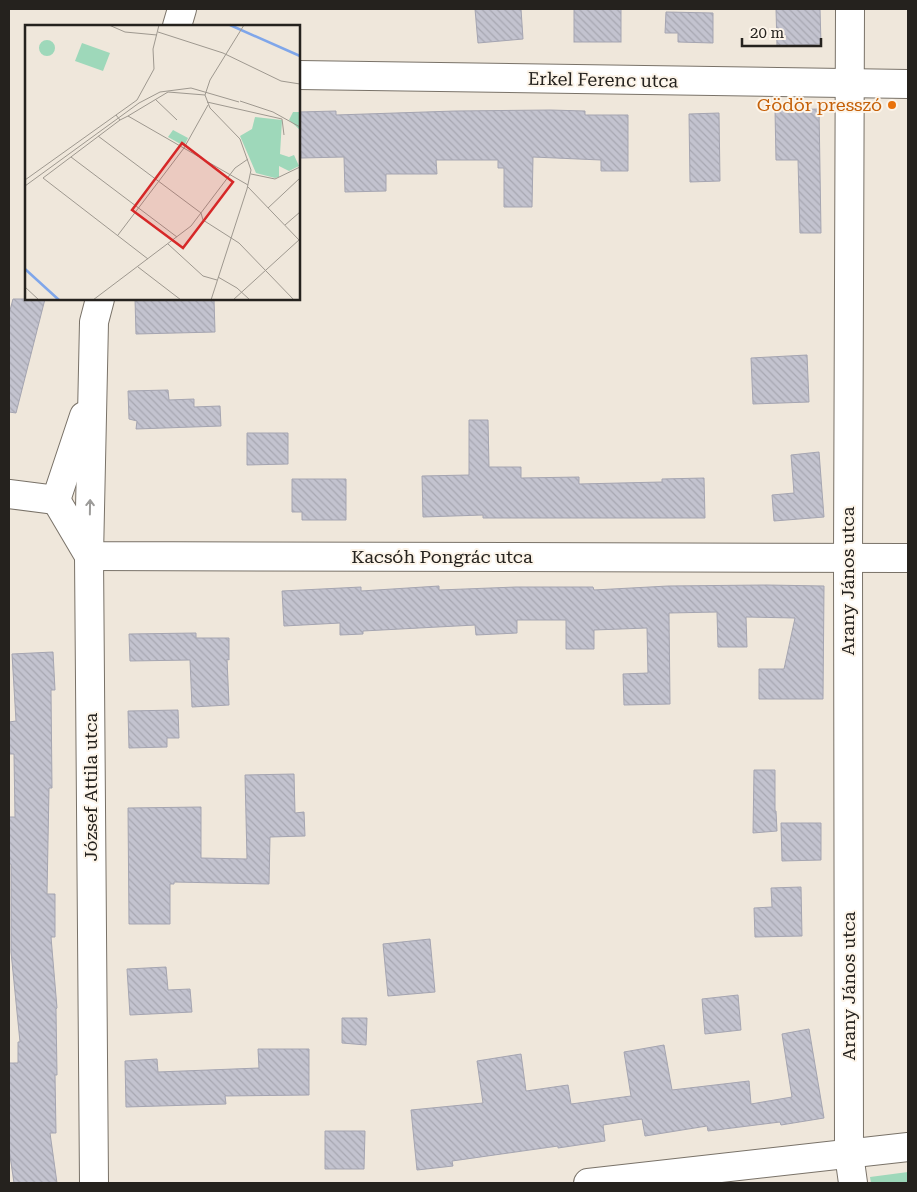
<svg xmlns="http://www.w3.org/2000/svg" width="917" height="1192" viewBox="0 0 917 1192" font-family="'Roboto Serif',serif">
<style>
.green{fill:#9ed8ba}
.building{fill:url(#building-back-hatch);stroke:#a5a5b1}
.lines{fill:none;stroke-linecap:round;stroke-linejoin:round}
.minor-casing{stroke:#797268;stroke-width:30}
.minor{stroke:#fff;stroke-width:28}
.oneway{stroke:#9d9c9a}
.food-dot{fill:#e8710a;stroke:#fcf4e9;stroke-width:2}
.labels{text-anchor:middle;stroke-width:4;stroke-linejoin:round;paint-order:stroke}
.street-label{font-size:18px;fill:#25221e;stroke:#fcf4e9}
.food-label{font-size:18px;fill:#c56008;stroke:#fcf4e9;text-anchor:end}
.inset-river{fill:none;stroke:#7fa6ea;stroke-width:2.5}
.inset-road{fill:none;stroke:#9e988f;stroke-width:1}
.view{fill:#d62828;fill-opacity:0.15;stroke:#d62828;stroke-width:2.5}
.inset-edge{fill:none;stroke:#25221e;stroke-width:2.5}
</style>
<defs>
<pattern id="building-back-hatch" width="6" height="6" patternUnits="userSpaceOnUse" patternTransform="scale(1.25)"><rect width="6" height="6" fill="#c3c3cf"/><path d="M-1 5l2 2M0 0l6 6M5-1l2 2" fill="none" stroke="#a7a7b1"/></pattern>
</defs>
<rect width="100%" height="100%" fill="#efe7db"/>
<path class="green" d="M908,1172V1183H871L870,1177Z"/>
<g class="building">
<path d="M475,9H521L523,39L478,43Z"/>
<rect x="574" y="9" width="47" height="33"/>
<path d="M776,9H820L821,44L777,46Z"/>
<path d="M666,12L713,13V43L678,42V33H665Z"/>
<path d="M819,109L821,233H800L798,160H776L775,110Z"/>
<path d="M550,110L585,111V115H628V171H601V160L533,157L532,207H504V168H498V160H436L437,174H386V191L345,192L344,157L301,158V151H299V112L336,111V115L455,111Z"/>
<path d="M719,113L720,181L690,182L689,114Z"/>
<path d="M13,299H45L16,413L9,412V314Z"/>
<path d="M135,299H214L215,332L136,334Z"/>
<path d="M807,355L809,402L753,404L751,358Z"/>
<path d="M168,390L169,400L194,399V407L220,406L221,426L136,429L137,421L129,419L128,391Z"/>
<path d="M469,420H488L489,467H521V478L579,477V484L662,482V479L704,478L705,518H483V515L423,517L422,476L469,475Z"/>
<path d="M247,433H288V464L247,465Z"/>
<path d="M819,452L824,517L774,521L772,495L794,493L791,455Z"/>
<path d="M292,479H346V520H302V512H292Z"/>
<path d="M766,585L824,586L823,699H759V669H784L795,618L746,617L747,647H718L717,612L669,613L670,704L624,705L623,674L648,673L647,628L594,630V649H566V620H517V633L476,635L475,625L363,631V634L340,635V623L284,626L282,591L361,587V591L439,586V590L516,587H593L594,590L668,586Z"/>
<path d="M196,633V638H229V660L227,659L229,705L192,707L190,660L130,661L129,634Z"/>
<path d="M53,652L55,690H51L52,788H49L47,894H55V937H51L57,1008L56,1009L57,1075H55L56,1133H50L57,1183H14L9,1149V1063H18V1042H20L11,952V864H9V817H15L14,754H9V722L16,721L12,654Z"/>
<path d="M178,710L179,738H167V747L129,748L128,711Z"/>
<path d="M754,770H775V811H776L777,831L753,833Z"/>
<path d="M294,774L295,813L304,812L305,836L270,837L269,884L174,882V884H170V924H129L128,808L201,807V858L247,859L245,775Z"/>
<path d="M781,823H821V860L782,861Z"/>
<path d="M801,887L802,936L755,937L754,908L772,907L771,888Z"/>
<path d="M430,939L435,992L388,996L383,944Z"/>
<path d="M166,967L168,990L190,989L192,1012L130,1015L127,969Z"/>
<path d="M738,995L741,1030L705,1034L702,999Z"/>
<path d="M342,1018H367L366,1045L342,1043Z"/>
<path d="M809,1029L824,1118L781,1125L780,1122L708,1131L707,1126L645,1136L642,1119L603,1125L605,1141L558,1148V1146L452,1161L453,1166L417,1170L411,1110L483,1103L477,1061L521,1054L526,1091L568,1085L571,1104L631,1096L624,1052L664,1045L672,1090L749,1081L751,1104L792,1097L782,1034Z"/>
<path d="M258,1049H309V1095L225,1096L226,1104L126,1107L125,1061L157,1059L158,1072L259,1068Z"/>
<path d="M325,1131H365L364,1169H325Z"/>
</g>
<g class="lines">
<defs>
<g id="minor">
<path d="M850,9L848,558L849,1154L853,1183"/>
<path d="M177,26L182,9"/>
<path d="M299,75L908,84"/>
<path d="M9,494L56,500"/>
<path d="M56,500L89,556L908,558"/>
<path d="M56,500L84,416"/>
<path d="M94,1183L89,556L94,322L100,299"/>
<path d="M588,1183L908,1147"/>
</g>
</defs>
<use href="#minor" class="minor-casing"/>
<use href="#minor" class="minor"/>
</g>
<defs><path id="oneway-shaft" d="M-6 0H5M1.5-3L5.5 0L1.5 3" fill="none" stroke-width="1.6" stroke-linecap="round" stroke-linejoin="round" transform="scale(1.25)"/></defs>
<use class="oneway" href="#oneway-shaft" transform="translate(90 507) rotate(-89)"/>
<circle class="food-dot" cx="892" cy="105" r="5"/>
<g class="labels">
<g class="street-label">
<text transform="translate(603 80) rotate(1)" y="6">Erkel Ferenc utca</text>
<text x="442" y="563">Kacsóh Pongrác utca</text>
<text transform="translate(848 581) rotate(-90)" y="6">Arany János utca</text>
<text transform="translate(91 787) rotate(-90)" y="6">József Attila utca</text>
<text transform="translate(849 986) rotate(-90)" y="6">Arany János utca</text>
</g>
<g class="food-label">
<text x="882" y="111">Gödör presszó</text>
</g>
</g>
<g transform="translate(25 25)">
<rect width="275" height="275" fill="#efe7db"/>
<path d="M14 23a8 8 0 1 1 16 0a8 8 0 1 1-16 0ZM57,18L85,28L78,46L50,36ZM148,105L163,113L159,121L143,112Z" fill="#9ed8ba"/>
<path d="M230,92L257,95L255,129L264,132L269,130L274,141L264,146L254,141V152L250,153L231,148L215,111L227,104Z" fill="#9ed8ba"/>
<path d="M268,87H275V105L264,95Z" fill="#9ed8ba"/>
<path class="inset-river" d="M205,0L275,31M0,244L34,275"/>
<path class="inset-road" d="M84,0L100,7L132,10M133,7L198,28L256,56L275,59M130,74L152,95M215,76L248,87L275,102M182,77L257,94L259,110M91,90L95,95L103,91L223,160M103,91L143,67L180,70M95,95L18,153L123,234M73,111L176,188L178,195L214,218L269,275M46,132L152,212M226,149L250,154L275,142M0,155L112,75L129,44L128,24L134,0M0,161L114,78L135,67L166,63L214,77M223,162L274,215M243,183L275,153M260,200L275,187M93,210L159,123L183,80M143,219L178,251L192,255M113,242L156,275M193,252L212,263L225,275M0,262L14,275M68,275L166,201L210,143L223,134M186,275L222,164L226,145L215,114L185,83L180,70L185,55L219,0M208,275L275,214"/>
<path class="view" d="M157,118L208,157L158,223L107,185Z"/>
<rect width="275" height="275" class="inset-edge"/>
</g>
<rect width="917" height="1192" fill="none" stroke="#25221e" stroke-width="20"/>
<path d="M742 38v8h79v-8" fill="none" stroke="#25221e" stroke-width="2.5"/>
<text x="750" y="38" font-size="15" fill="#25221e" stroke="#fcf4e9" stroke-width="4" paint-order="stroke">20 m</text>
</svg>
